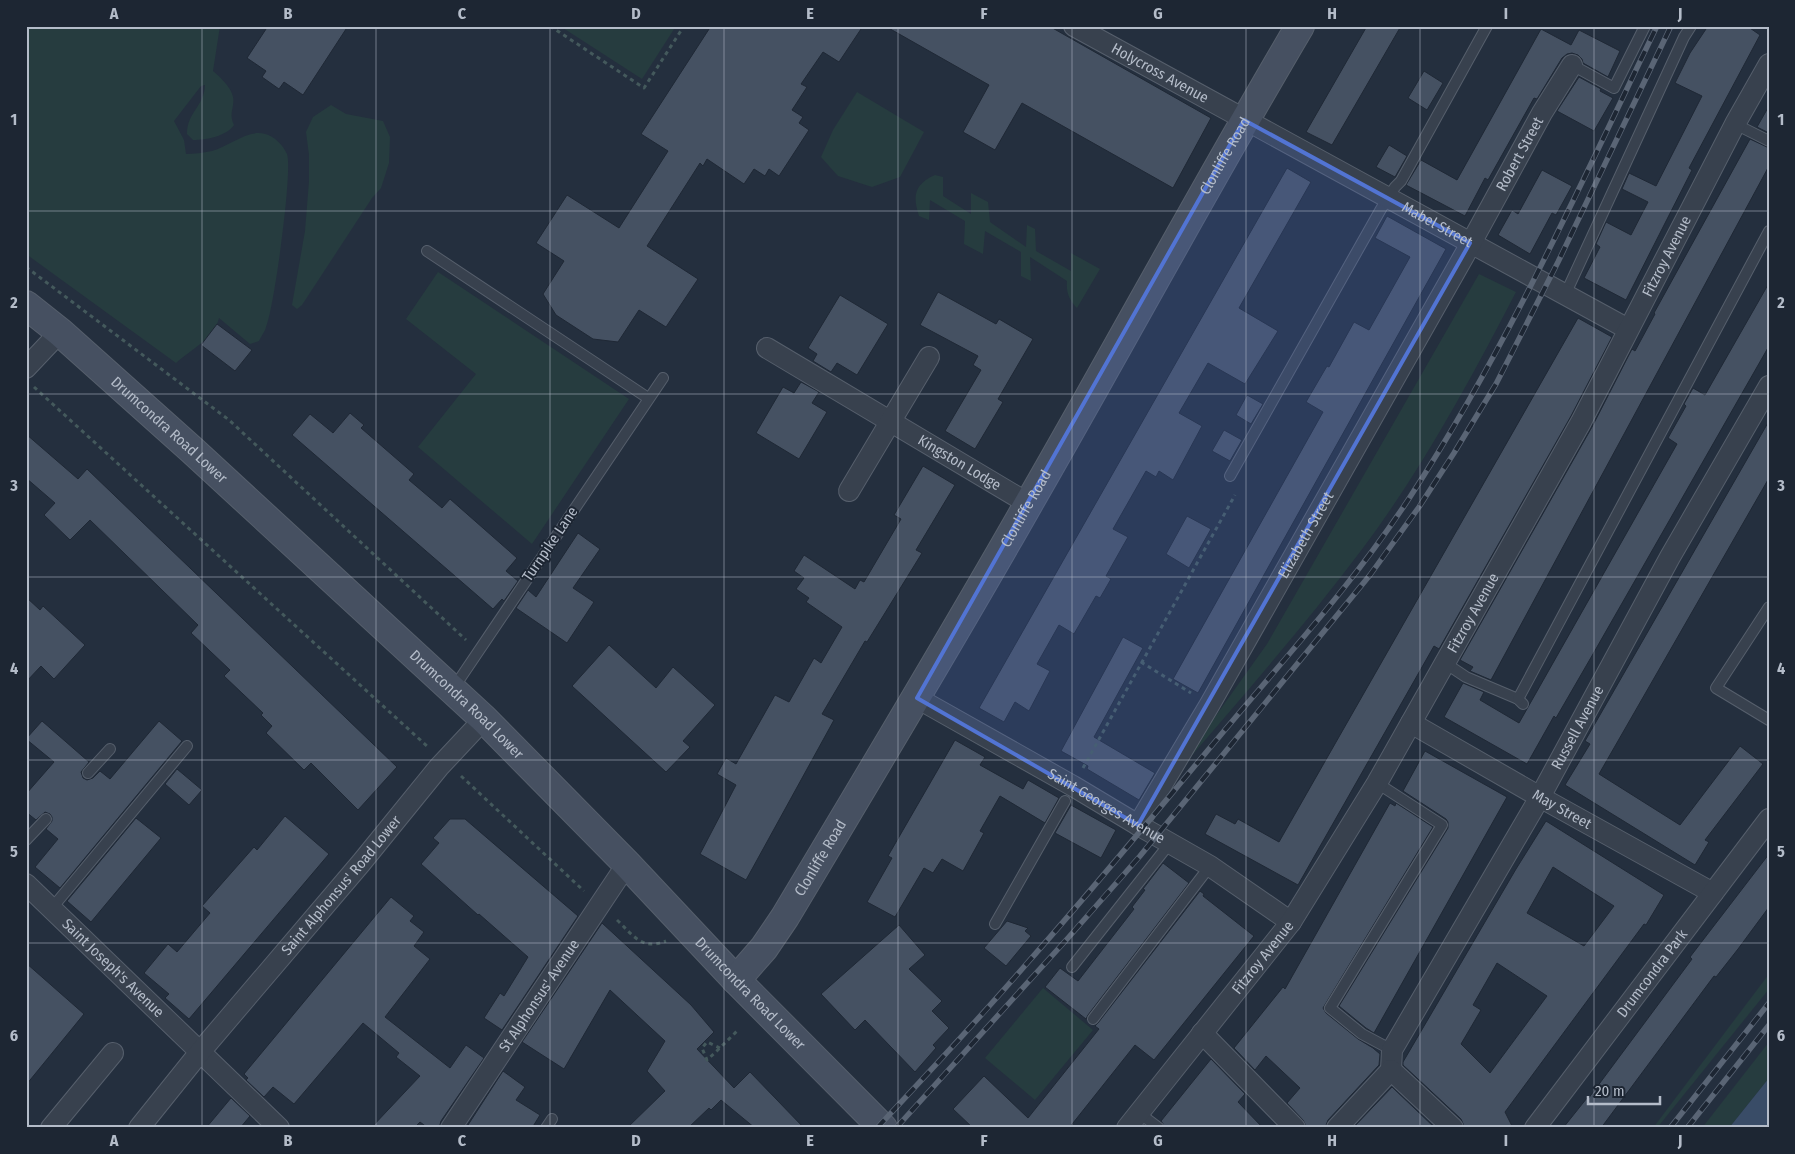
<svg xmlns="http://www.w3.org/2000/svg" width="1795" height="1154" viewBox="0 0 1795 1154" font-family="'Fira Sans Condensed',sans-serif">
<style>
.green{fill:#263c3f}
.water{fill:#394c67}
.building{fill:#455162;stroke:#1f2835;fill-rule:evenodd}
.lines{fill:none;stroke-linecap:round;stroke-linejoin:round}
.service-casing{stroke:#565f6c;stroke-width:12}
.minor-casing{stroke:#565f6c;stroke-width:22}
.secondary-casing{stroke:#565f6c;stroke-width:30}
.path{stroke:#44595c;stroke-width:3;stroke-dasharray:4 4;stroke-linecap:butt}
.service{stroke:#38414e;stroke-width:10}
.minor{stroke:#38414e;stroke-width:20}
.secondary{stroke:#465061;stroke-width:28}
.rail-casing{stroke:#5a6575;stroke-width:5.5}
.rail{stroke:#1d2633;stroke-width:4;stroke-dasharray:11;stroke-linecap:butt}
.marked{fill:#5274d3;fill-opacity:0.2;stroke:#5274d3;stroke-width:4;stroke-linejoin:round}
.grid{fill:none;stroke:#b4bcc9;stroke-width:1;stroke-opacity:0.55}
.labels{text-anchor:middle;stroke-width:4;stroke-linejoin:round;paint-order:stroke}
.street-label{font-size:15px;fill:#b4bcc9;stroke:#1d2633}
.neatline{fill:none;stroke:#b4bcc9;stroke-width:2}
.grid-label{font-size:16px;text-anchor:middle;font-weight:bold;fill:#b4bcc9}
</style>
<rect width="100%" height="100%" fill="#242f3e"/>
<g class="green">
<path d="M26,26H220L213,71C221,78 231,87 233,97C235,108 228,113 234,125C227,136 206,140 193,140L187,134C187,112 204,107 205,85L201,86L174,121L184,140L186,154C194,154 203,153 212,151C229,146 249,129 265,134C274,136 283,145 287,154C293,169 274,309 266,327C265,332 261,336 259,341L250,344L219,318C214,339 190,350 176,363L26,254Z"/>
<path d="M560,26H676L642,79Z"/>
<path d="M857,92L924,132L900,177L872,187L838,176L821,157L833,130Z"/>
<path d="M331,105L346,114L383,121L390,137L389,163L381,188L372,198L302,305L297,309L292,305L305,231L309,181V155L306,132L313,117Z"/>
<path d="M935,175L943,177V196L971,214V193L988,202L990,222L1026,247L1027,225L1035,229L1036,251L1071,271V253L1100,269L1077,308C1069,300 1066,292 1067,281L1030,257L1031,281L1021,276V252L985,231L983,254L964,244L965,221L930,200L929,220L919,216C912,195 915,184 935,175Z"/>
<path d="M438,272L629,399L532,544L418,447L476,374L406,319Z"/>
<path d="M1479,274L1516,292C1470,381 1422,469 1363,548C1301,631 1232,708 1165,787L1267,644Z"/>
<path d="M1769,974V989L1657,1128H1653Z"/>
<path d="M1043,988L1093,1030L1035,1100L985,1058Z"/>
<path d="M1769,1042V1078L1729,1128H1702Z"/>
</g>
<path class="water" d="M1769,1078V1128H1729Z"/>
<g class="building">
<path d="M268,26H348L303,95L284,82L279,89L262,77L266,71L247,58Z"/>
<path d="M711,26H863L839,62L823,52L801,84L807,87L792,110L803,117L799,123L809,130L779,176L769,169L765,176L754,169L744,184L707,159L703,166L700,163L647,246L698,279L666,327L639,310L618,342L593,339L556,315L543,294L564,261L536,243L567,195L619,228L668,151L641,134Z"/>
<path d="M885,26H1049L1211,118L1173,188L1022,103L995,150L963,132L989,85Z"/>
<path d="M1367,26H1401L1332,145L1306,132Z"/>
<path d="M1708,26H1747L1760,35L1689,168L1692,170L1626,300L1584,278L1600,247L1596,244L1606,222L1631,235L1648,202L1622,189L1629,173L1656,186L1702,96L1675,83L1690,53Z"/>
<path d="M1541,29L1571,45L1579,30L1620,51L1608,77L1583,63L1582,59L1578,55L1572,53L1567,54L1562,58L1537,99L1534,98L1488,180L1485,178L1465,216L1406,185L1421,160L1457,180Z"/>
<path d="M1424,71L1443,83L1427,110L1408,98Z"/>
<path d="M1579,77L1601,89L1600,91L1613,98L1594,131L1557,111Z"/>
<path d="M1769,106V133L1757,127Z"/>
<path d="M1750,139L1769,148V166L1491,680L1470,671L1473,667L1460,660L1592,427L1632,349L1635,351L1655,314L1654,313Z"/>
<path d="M1389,145L1407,156L1395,177L1376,167Z"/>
<path d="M1287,168L1311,182L1239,308L1278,331L1245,384L1208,363L1179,413L1202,426L1173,480L1159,471L1156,477L1146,471L1113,529L1128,537L1106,576L1111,579L1100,598L1096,596L1074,634L1059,625L1037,664L1050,671L1029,711L1015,702L1004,722L979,708Z"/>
<path d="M1542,170L1572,186L1556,215L1552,213L1530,254L1498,235L1512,210L1518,214Z"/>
<path d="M1387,216L1446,249L1198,693L1173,679L1323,412L1306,402L1327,366L1329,367L1354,322L1369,330L1410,257L1375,238Z"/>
<path d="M1769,283V346L1593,654L1556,718L1554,716L1527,764L1444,717L1463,683L1484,692L1480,700L1519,723L1677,444L1668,438L1686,406L1684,404L1693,388L1705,395Z"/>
<path d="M938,292L996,324L999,319L1033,339L998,399L1003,402L975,449L945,431L981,370L973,365L978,356L920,325Z"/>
<path d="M840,295L888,324L857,375L837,363L831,372L813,361L817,354L808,348Z"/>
<path d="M1578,318L1612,337L1571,416L1439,649L1434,646L1298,885L1205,834L1216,814L1235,824L1238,819L1279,842Z"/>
<path d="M217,324L252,350L235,371L201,345Z"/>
<path d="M801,382L819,392L812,403L827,412L799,459L756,433L783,387L794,393Z"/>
<path d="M1247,395L1263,404L1251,424L1236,415Z"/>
<path d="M350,413L364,425L361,428L414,474L409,480L442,508L450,499L517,558L506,571L518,581L504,601L502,599L493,609L292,435L310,414L333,433Z"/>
<path d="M1769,421V478L1599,774L1680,825L1740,746L1763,764L1705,840L1709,842L1695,865L1565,785L1590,744L1585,741Z"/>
<path d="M1224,430L1242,440L1230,461L1212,451Z"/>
<path d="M26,434L78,479L87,469L397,767L358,810L311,763L304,770L266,733L272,726L261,715L263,713L224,676L230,670L191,633L198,625L90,520L70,540L44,515L55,503L26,478Z"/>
<path d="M923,466L955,485L916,550L922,553L867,642L865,641L822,714L834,720L746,880L700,854L736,785L717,774L726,758L736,764L775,695L789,702L814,658L821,663L842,627L806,602L809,598L796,589L804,578L794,571L804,555L855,589L860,580L864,582L901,519L894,515Z"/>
<path d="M1187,516L1211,529L1189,568L1166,554Z"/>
<path d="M578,533L600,549L573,588L594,602L567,643L516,608L528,590L536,597Z"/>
<path d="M26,597L40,610L43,606L85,645L54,679L41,666L26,682Z"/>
<path d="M1123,637L1143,648L1094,737L1155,773L1139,800L1087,769L1088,766L1061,751Z"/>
<path d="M609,645L656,688L673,667L715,705L683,741L690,747L666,772L572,686Z"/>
<path d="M42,721L89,762L81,772L83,778L87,780L93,778L100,771L110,779L159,721L182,741L60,888L35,867L58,839L46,829L52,821V817L50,814L45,812L36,820L26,812V794L54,762L26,739Z"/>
<path d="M955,740L985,757L980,765L1023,789L1028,780L1059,798L1045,823L1000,796L980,831L984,833L963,871L942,859L933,873L924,868L895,917L867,902L892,858L888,856Z"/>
<path d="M1425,751L1507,797L1374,1033L1366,1028L1339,1006L1448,828V822L1446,819L1403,791Z"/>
<path d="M177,769L202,790L189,805L165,784Z"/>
<path d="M1390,803L1395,806L1396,803L1433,827L1323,1008L1326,1013L1358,1039L1373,1048L1380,1054L1379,1065L1328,1120L1325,1128H1307L1303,1120L1287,1103L1300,1088L1266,1056L1255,1070L1234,1048L1283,987L1285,989Z"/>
<path d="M1071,805L1116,830L1101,858L1055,833Z"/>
<path d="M285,816L329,854L189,1019L165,998L169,994L144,973L168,944L177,952L210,913L202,906L254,847L257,850Z"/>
<path d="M136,818L161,838L91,922L67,901Z"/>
<path d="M450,819H465L578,916L502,1030L484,1018L500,993L504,996L528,957L479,914L478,915L421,864L439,843L433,838Z"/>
<path d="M1546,821L1664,895L1646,925L1644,924L1505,1112L1513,1128H1465L1461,1119L1403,1065V1062L1516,869ZM1553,867L1614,906L1584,946L1527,913ZM1497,963L1547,996L1490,1073L1461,1044L1481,1010L1473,1005Z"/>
<path d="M1769,854V907L1738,949L1716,977L1714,976L1601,1128H1563L1587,1098L1588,1099L1692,959L1690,957Z"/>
<path d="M1163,863L1189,883L1088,1015L1086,1019L1045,987L1060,968L1078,981L1134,909L1132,907L1145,890L1143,889Z"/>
<path d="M1200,891L1204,894L1203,896L1254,936L1154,1060L1135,1045L1069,1128H973L953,1109L984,1076L1028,1118L1099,1029L1095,1026L1098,1023Z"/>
<path d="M391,897L414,916L410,921L424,932L414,946L430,959L385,1017L450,1068L466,1045L484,1058L441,1121L439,1128H428L420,1122L414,1128H371L420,1076L396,1057L399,1053L363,1023L294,1104L273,1087L264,1097L246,1080L248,1078L244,1074Z"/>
<path d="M1007,921L1028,928L1025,931L1031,936L1006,966L984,948Z"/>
<path d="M602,923L691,1005L714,1032L697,1049L734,1088L750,1072L804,1128H755L721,1100L711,1110L709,1108L688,1128H627L665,1091L647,1071L665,1041L610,990L564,1069L522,1042Z"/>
<path d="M899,925L925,955L909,969L942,1001L932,1011L949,1028L933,1045L936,1048L915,1072L865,1020L855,1030L821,994Z"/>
<path d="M26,963L84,1014L26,1085Z"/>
<path d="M1211,1059L1245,1094L1238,1102L1263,1128H1166L1161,1121Z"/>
<path d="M503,1071L525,1087L516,1100L540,1115L532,1128H473L468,1125Z"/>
<path d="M1392,1087L1435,1128H1353Z"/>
<path d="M231,1098L250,1116L240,1128H206Z"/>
</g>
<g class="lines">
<defs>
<g id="service">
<path d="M1572,65L1614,88L1645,26"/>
<path d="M1735,124L1769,141"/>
<path d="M427,251L648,398"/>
<path d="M1565,295L1684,37L1691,26"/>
<path d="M1230,476L1381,209L1395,187L1401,181L1487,26"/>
<path d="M1769,607L1716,688L1769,720"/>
<path d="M1445,663L1466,677L1518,699L1523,704"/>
<path d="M453,689L663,378"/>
<path d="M1518,699L1769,231"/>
<path d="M88,773L110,749"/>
<path d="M1377,783L1442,825L1330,1008L1362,1034L1392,1050"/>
<path d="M26,840L46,819"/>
<path d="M52,908L187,746"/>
<path d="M995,924L1065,801"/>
<path d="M1072,967L1170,843"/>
<path d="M1093,1019L1210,866"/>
<path d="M1139,1113L1159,1128"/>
<path d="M546,1128L552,1119"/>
</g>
<g id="minor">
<path id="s1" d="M1074,26L1628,329"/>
<path id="s2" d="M767,348L1029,504"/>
<path d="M26,368L60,332"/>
<path d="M849,491L929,357"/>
<path id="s3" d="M917,698L1073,786L1138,825L1210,866L1291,922"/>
<path id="s4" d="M1411,723L1547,801L1713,893"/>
<path id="s5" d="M1138,825L1210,704L1465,254L1542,113L1572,65"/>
<path id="s6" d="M26,884L279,1128"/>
<path d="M1202,1033L1295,1128"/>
<path id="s7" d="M1391,1070L1392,1050L1540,797L1670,557L1769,386"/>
<path d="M1391,1070L1453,1128"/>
<path d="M51,1128L113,1053"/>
<path id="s8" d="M139,1128L200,1052L361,863L439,767L484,719"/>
<path id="s9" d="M451,1128L627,864"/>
<path id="s10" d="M1127,1128L1291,922L1377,783L1581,422L1735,124L1769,64"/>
<path d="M1337,1128L1391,1070"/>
<path id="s11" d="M1535,1128L1769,819"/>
</g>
<g id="secondary">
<path id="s12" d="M26,305L60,332L192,450L484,719L627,864L736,980L883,1128"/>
<path id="s13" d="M736,980L764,948L785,917C867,780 950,642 1029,503C1120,345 1207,183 1300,26"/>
</g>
</defs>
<use href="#service" class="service-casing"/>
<use href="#minor" class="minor-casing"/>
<use href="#secondary" class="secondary-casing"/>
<g class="path">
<path d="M550,26L644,88L684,26"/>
<path d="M26,267L229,420L466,640"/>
<path d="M34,387L428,747"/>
<path d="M1141,662L1191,693"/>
<path d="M1083,768L1235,495"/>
<path d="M461,776L584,891"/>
<path d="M617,920C633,935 642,951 666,941"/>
<path d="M720,1048L707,1042L702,1048L707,1060C717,1051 727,1041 737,1031"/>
<path d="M827,1128L829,1126"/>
</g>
<use href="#service" class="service"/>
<use href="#minor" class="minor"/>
<use href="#secondary" class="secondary"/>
<defs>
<g id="rail">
<path d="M877,1128C928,1073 980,1018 1029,961C1094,888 1156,812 1219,737C1284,659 1354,583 1410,497C1507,348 1580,186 1657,26"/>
<path d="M896,1128L1068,938L1140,856L1370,575L1419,507L1454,453L1496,384L1558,262L1671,26"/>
<path d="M1670,1128L1769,1003"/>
<path d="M1687,1128L1769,1025"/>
</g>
</defs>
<use href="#rail" class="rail-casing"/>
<use href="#rail" class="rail"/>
</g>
<path class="marked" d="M1244,120L1470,243L1138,825L917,698Z"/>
<path class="grid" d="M202,26V1128M376,26V1128M550,26V1128M724,26V1128M898,26V1128M1072,26V1128M1246,26V1128M1420,26V1128M1594,26V1128M26,211H1769M26,394H1769M26,577H1769M26,760H1769M26,943H1769"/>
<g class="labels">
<g class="street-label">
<text dy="5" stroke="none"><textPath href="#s1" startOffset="98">Holycross Avenue</textPath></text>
<text dy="5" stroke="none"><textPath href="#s5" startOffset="772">Robert Street</textPath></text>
<text dy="5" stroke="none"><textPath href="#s13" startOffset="959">Clonliffe Road</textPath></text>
<text dy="5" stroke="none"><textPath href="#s1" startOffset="414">Mabel Street</textPath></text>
<text dy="5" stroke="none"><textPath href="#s10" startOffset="1028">Fitzroy Avenue</textPath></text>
<text dy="5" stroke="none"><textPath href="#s12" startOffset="190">Drumcondra Road Lower</textPath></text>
<text dy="5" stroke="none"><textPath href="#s2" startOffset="224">Kingston Lodge</textPath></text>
<text dy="5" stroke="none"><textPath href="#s13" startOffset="554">Clonliffe Road</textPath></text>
<text dy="5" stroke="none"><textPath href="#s5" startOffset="335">Elizabeth Street</textPath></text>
<text transform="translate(550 544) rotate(-56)" y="5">Turnpike Lane</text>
<text dy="5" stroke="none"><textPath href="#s10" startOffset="622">Fitzroy Avenue</textPath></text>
<text dy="5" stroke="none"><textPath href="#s12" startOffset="595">Drumcondra Road Lower</textPath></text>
<text dy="5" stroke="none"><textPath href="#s7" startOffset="392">Russell Avenue</textPath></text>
<text dy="5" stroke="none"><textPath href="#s3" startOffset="218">Saint Georges Avenue</textPath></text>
<text dy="5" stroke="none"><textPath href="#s4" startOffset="174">May Street</textPath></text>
<text dy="5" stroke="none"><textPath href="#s13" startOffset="149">Clonliffe Road</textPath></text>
<text dy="5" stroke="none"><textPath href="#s8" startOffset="316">Saint Alphonsus' Road Lower</textPath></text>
<text dy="5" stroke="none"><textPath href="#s10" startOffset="218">Fitzroy Avenue</textPath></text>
<text dy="5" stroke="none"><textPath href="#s6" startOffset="121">Saint Joseph's Avenue</textPath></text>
<text dy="5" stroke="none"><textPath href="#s11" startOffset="194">Drumcondra Park</textPath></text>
<text dy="5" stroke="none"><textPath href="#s12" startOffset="1000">Drumcondra Road Lower</textPath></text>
<text dy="5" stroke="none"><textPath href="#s9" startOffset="159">St Alphonsus' Avenue</textPath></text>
</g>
</g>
<rect width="1795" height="1154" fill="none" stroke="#1d2633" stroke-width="55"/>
<path d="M1588 1096v8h72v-8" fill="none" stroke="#b4bcc9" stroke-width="2.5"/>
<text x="1595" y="1096" font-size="15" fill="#b4bcc9" stroke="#1d2633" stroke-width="4" paint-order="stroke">20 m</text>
<rect x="28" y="28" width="1740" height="1098" class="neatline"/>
<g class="grid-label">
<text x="114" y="19">A</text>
<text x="288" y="19">B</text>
<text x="462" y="19">C</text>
<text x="636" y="19">D</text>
<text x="810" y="19">E</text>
<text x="984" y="19">F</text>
<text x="1158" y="19">G</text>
<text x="1332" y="19">H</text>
<text x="1506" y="19">I</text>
<text x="1680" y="19">J</text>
<text x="14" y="125">1</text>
<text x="1781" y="125">1</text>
<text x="14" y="308">2</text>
<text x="1781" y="308">2</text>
<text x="14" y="491">3</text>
<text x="1781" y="491">3</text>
<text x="14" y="674">4</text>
<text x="1781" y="674">4</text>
<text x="14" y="857">5</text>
<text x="1781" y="857">5</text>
<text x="14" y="1041">6</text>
<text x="1781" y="1041">6</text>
<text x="114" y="1146">A</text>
<text x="288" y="1146">B</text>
<text x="462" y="1146">C</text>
<text x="636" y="1146">D</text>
<text x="810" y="1146">E</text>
<text x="984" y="1146">F</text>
<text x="1158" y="1146">G</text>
<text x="1332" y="1146">H</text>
<text x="1506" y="1146">I</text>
<text x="1680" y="1146">J</text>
</g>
</svg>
